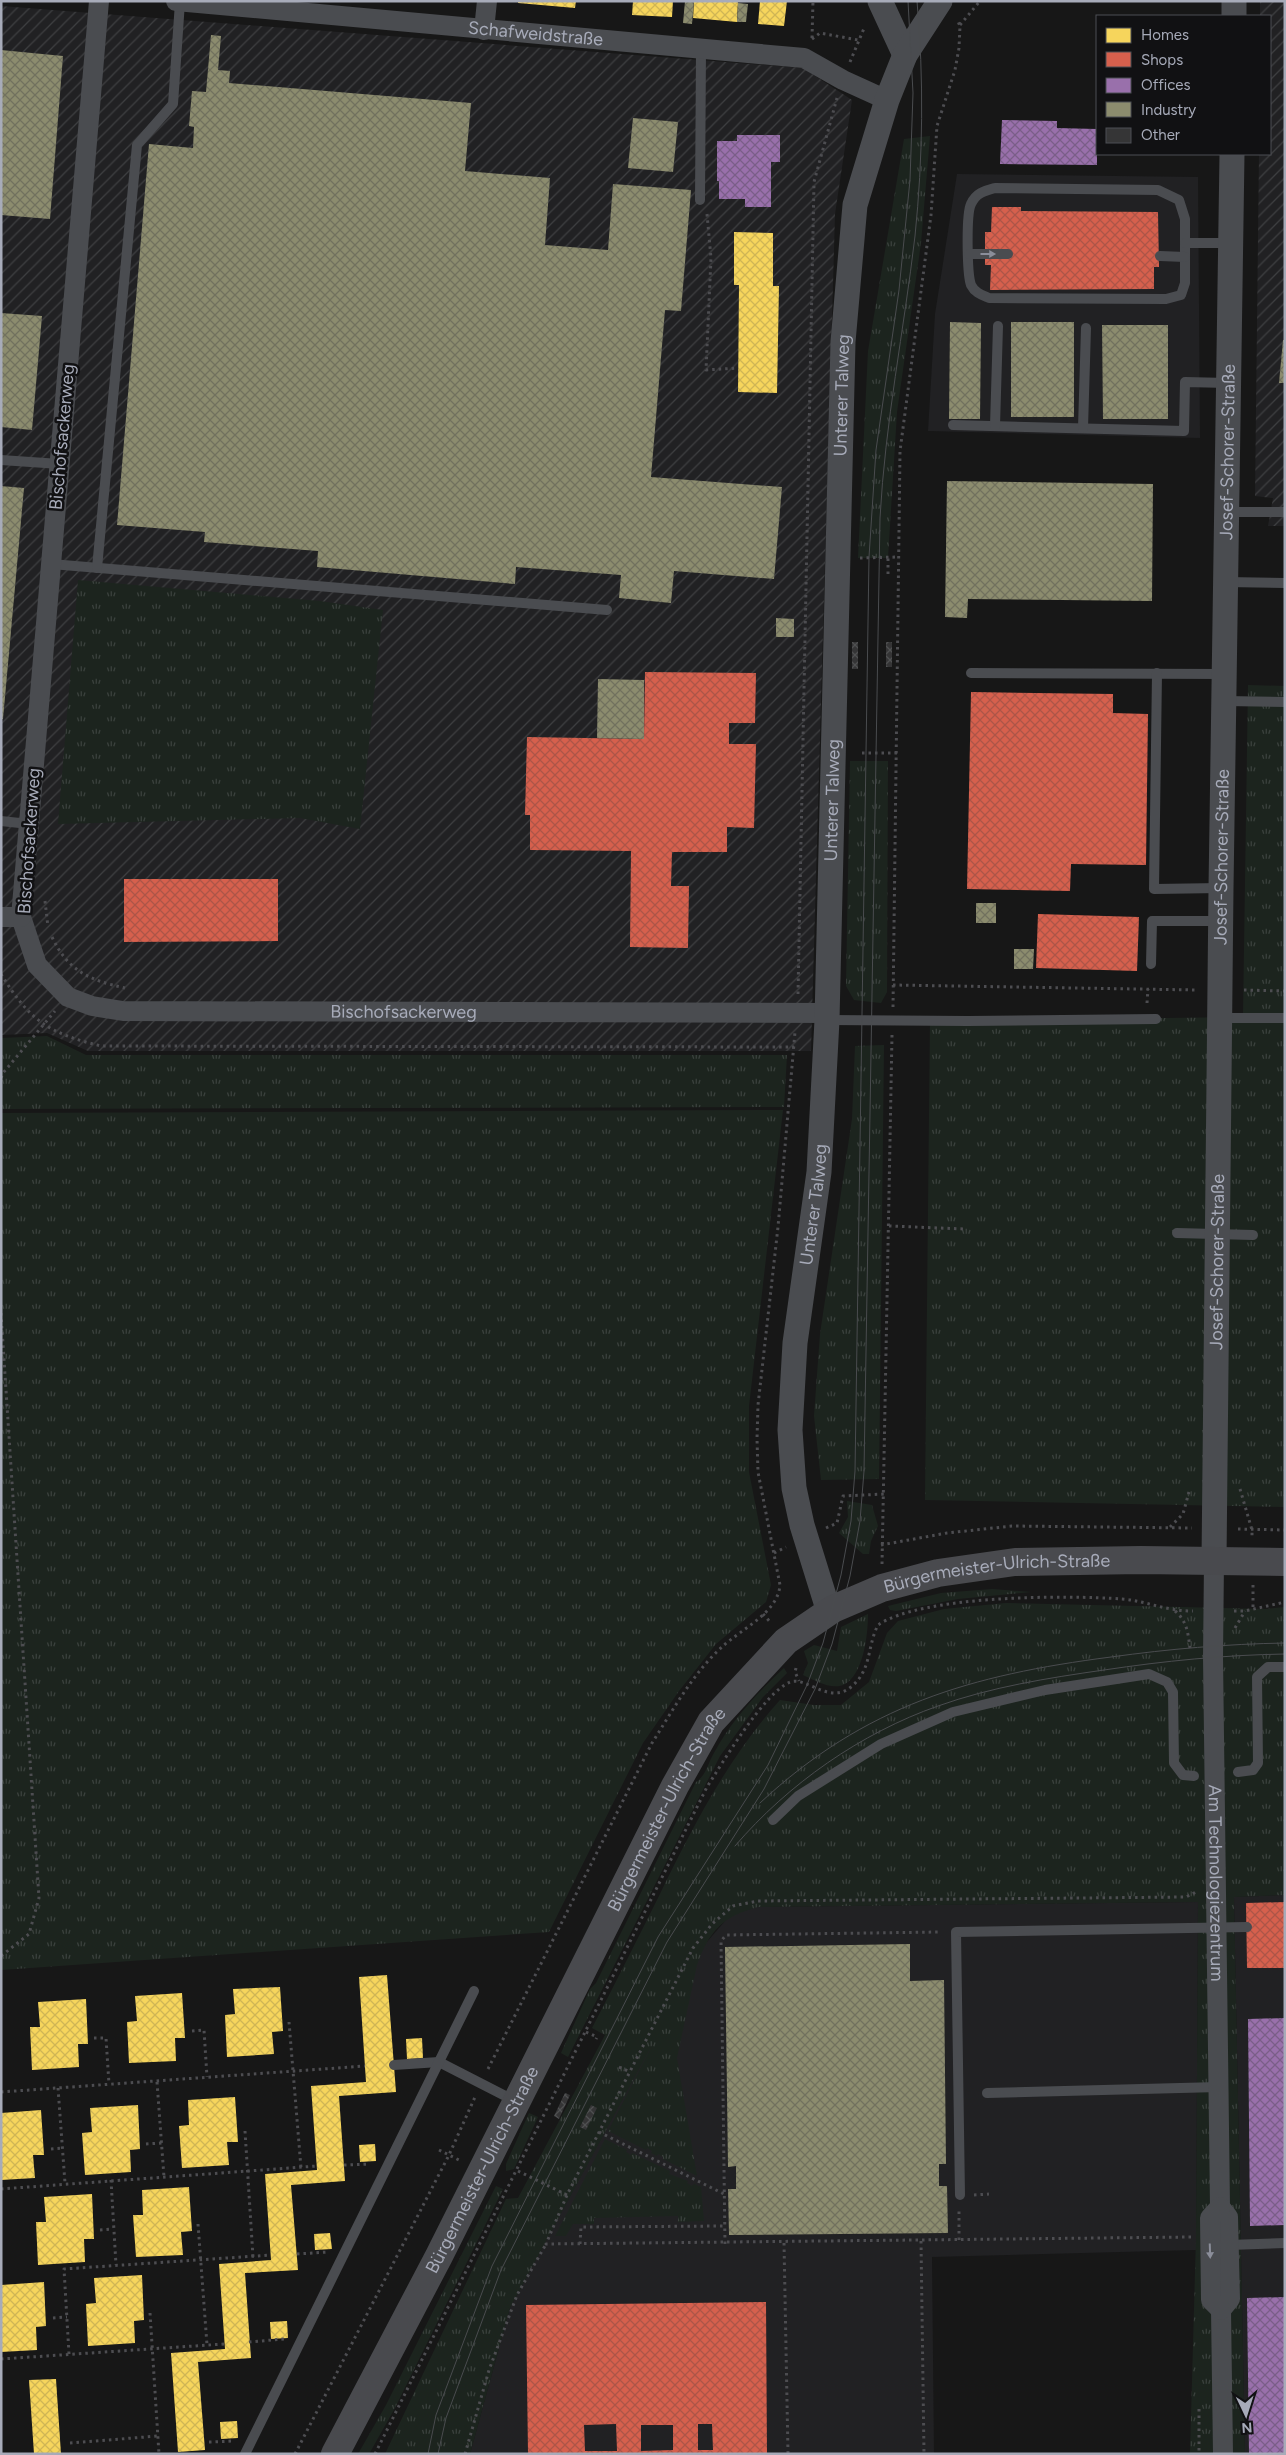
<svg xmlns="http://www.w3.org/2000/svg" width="1286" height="2455" viewBox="0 0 1286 2455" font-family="Figtree,sans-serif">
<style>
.built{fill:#212123}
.industrial{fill:url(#industrial-furrows)}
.grass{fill:url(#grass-tufts)}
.homes{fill:url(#homes-cross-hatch)}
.shops{fill:url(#shops-cross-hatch);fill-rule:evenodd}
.offices{fill:url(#offices-cross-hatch)}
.industry{fill:url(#industry-cross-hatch)}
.building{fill:url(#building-cross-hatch)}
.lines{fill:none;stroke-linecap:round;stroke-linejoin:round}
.path{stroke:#4d4d51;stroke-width:3;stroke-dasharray:2.5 4;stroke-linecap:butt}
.service{stroke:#4a4c50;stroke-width:10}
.minor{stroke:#4a4c50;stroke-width:20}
.tertiary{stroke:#4a4c50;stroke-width:25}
.secondary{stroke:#494a4e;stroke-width:28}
.tram{stroke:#4a4c4f;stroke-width:1}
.oneway{fill:#8b8e9a}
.labels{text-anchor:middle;stroke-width:5;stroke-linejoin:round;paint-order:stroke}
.street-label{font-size:18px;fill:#a7abb9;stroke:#111113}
</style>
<defs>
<pattern id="industrial-furrows" width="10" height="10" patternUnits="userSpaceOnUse" patternTransform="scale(1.25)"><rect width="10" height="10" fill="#212123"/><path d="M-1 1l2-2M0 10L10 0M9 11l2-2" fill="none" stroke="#3e3f41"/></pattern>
<pattern id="grass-tufts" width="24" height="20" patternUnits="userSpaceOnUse" patternTransform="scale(1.25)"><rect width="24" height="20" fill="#1c241e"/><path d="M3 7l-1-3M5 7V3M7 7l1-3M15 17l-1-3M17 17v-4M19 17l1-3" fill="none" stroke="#3a413d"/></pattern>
<pattern id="homes-cross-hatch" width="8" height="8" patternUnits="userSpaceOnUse" patternTransform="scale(1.25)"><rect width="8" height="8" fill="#f6d55c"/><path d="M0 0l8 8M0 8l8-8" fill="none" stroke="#cfb555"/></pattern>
<pattern id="shops-cross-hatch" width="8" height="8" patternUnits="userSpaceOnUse" patternTransform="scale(1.25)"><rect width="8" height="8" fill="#d6604d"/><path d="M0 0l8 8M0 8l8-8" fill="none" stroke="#ad5548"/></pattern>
<pattern id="offices-cross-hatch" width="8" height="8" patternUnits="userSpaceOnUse" patternTransform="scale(1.25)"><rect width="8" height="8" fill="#9970ab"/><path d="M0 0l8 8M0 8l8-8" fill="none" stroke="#7a5e88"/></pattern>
<pattern id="industry-cross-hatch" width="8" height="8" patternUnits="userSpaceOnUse" patternTransform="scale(1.25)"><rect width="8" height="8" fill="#8c8c6e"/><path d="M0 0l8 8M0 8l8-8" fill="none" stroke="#71715e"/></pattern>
<pattern id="building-cross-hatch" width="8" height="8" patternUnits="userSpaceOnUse" patternTransform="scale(1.25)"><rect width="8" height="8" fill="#353536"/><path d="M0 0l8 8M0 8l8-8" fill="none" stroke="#4f5051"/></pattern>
</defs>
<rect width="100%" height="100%" fill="#171717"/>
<g class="built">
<path d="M957,174L1198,177L1200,438L928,431L935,314Z"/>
<path d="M1285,1895V2454H1245L1234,1897Z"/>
<path d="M1198,1902L1196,2250L932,2257L934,2454H470L510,2308L706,1943L725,1921L735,1913L758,1907Z"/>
</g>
<g class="industrial">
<path d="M1260,1H1285V526H1268L1273,498L1255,496L1259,154H1270V16H1260Z"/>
<path d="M1,6L803,68L852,100L835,214L811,1051H88L47,1033L1,1035Z"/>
</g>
<g class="grass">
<path d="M930,136L921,243L897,412L888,558H858L868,351L904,139Z"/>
<path d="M78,580L320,601L383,610L360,829L300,818L58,824Z"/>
<path d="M1248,685L1285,686V1507L925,1500L930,1021L1243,1017Z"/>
<path d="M850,761H888L887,992L881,1003L854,1000L846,986Z"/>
<path d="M47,1036L86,1055H787L784,1107L1,1109V1038Z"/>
<path d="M884,1045L879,1479L821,1480L814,1416L820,1334L852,1119L855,1046Z"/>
<path d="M783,1110L749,1406V1472L771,1585L766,1602L716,1644L679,1691L643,1743L549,1932L1,1970V1113Z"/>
<path d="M847,1501L872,1505L878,1526L871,1541L869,1554H863L839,1533L848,1517Z"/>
<path d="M992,1589L1031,1592L958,1599L896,1611L890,1610L888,1606L941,1593Z"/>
<path d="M1006,1603L1266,1609L1285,1607V1895L1234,1897L1245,2454H1190L1196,2237L1198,1902L758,1907C722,1917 710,1930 697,1965L677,2058L697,2176L663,2159V2157L658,2154L657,2156L651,2153L652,2151L647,2148L646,2150L608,2131L657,2036L510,2308L470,2454H385L506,2199L518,2198L605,2035L592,2028C615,1984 637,1940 659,1896C693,1826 728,1758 780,1700L814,1705H841L869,1682L887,1633L898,1621L944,1609Z"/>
<path d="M868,1614C868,1633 864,1676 843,1685C831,1690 814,1680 803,1675L808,1663L804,1651L814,1645L837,1651L841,1627Z"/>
<path d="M784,1668L787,1673L763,1697L720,1756L568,2057L561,2053L590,1989L596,1983L696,1782C706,1776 708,1763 714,1753C731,1721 757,1693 784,1668Z"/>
<path d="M529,2113L538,2117L514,2169L506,2171V2164Z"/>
<path d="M605,2139L627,2150L626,2152L631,2155L632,2153L670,2171L669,2174L688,2181L687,2183L692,2186L694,2184L701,2187L704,2221L678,2222V2216L594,2218V2224H573L566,2236H555Z"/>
<path d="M496,2186L503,2189L395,2408L369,2454H358L386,2405Z"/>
</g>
<g class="homes">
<path d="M518,1H576L575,8L518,3Z"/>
<path d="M633,1H673L672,17L632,15Z"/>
<path d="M694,1H738L737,22L693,18Z"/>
<path d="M760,1H787L784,26L758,24Z"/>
<path d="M734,232L773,233V286H779L777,393L738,392L739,285H734Z"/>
<path d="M387,1975L396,2092L339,2096L345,2181L291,2185L298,2270L245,2273L251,2358L198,2362L205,2450L178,2452L171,2353L225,2349L219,2264L271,2260L265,2174L317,2170L311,2086L366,2082L359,1977Z"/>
<path d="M280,1987L283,2031L272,2032L274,2054L227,2057L225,2015L235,2014L233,1989Z"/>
<path d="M182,1993L185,2038H175L176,2061L129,2063L127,2022L137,2021L135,1996Z"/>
<path d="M86,1999L88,2044H78L79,2067L32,2070L30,2027H40L38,2002Z"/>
<path d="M422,2038L423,2058L407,2059L406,2039Z"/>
<path d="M235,2097L238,2142H227L229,2165L182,2168L179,2126L189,2125L188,2100Z"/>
<path d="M138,2105L140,2149L130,2150L131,2172L85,2175L82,2133L92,2132L90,2108Z"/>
<path d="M41,2110L44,2155H33L35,2178L1,2180V2113Z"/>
<path d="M375,2144L376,2161L360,2162L359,2145Z"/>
<path d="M189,2187L192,2231L181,2232L183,2255L136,2257L133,2215H143L142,2190Z"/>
<path d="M92,2194L94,2239H84L85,2262L38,2265L36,2222H46L44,2197Z"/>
<path d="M330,2233L332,2249L315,2250L314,2234Z"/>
<path d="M142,2275L144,2320L134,2321L135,2343L88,2346L86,2304L96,2303L94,2278Z"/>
<path d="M44,2282L46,2326L36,2327L37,2350L1,2352V2285Z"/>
<path d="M287,2321L288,2338L271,2339L270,2322Z"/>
<path d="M56,2379L61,2454H34L29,2380Z"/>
<path d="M237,2421L238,2438L221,2439L220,2422Z"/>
</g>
<g class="shops">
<path d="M992,207H1021V211L1158,212L1159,267H1154V289L990,290L991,265H985V232H991Z"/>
<path d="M645,672L756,673L755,723H729V744H756L754,828L727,827V852H672L671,886H689L688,948L630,947L631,851L530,850V815H525L527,737L644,739Z"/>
<path d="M971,692L1113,694V713L1148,714L1146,865L1071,864L1070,891L967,889Z"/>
<path d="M124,879H278V941L124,942Z"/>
<path d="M1038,914L1139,917L1137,971L1036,968Z"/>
<path d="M1285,1902V1968H1247L1246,1903Z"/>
<path d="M766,2302L767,2454H528L526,2305ZM616,2424L617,2451H585L584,2425ZM698,2424H712L713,2450H698ZM641,2425H673V2450L641,2451Z"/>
</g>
<g class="offices">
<path d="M1002,120L1057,121V128L1097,129V165L1000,164Z"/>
<path d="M737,135H780V162H771V207H745V199H719V181H717V141H737Z"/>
<path d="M1285,2018V2225L1250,2226L1248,2019Z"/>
<path d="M1285,2297V2454H1249L1247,2298Z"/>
</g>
<g class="industry">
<path d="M685,1H694L692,24L683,23Z"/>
<path d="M738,3L748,4L746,22H737Z"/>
<path d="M211,35L221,36L218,70L230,71L229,83L471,103L465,171L550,178L545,245L608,250L613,184L691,190L681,311L665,310L651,477L782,487L774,579L674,571L671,603L619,598L621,575L516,567L515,584L317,567L318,551L204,542L205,532L117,525L149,144L193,148L194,127L189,126L192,91L206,92Z"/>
<path d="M1,50L63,56L50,219L1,215Z"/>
<path d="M633,118L678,122L673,172L628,168Z"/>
<path d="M1,313L42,316L32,430L1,427Z"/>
<path d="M950,322L981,323L980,419H949Z"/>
<rect x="1011" y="322" width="63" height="95"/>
<path d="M1102,325H1168V419H1103Z"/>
<path d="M1283,340H1285V383H1279Z"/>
<path d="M947,481L1153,484L1152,601L968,599L967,618L945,617Z"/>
<path d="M1,486L24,488L3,719H1Z"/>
<path d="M776,618L794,619V637H776Z"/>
<path d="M598,679L644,680V739L597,738Z"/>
<rect x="976" y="903" width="20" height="20"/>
<path d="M1014,949H1034L1033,969H1014Z"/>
<path d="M910,1944V1981L944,1980L946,2164H939V2186H947L948,2233L729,2235L728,2189H736V2166L728,2167L725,1947Z"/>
</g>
<g class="building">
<rect x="852" y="642" width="6" height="27"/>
<rect x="886" y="642" width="6" height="25"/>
<path d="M565,2093L570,2095L559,2119L554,2116Z"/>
<path d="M591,2105L597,2108L586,2130L580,2127Z"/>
</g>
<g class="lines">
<g class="path">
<path d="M960,25L980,1"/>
<path d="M812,38L813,1"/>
<path d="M812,39L820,33L858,40"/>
<path d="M850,62L865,26"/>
<path d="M707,214L711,258L706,370L738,368"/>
<path d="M860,558L899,557"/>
<path d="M888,574V558"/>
<path d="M862,753H897"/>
<path d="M45,901L48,927"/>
<path d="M52,937C68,971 89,980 125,988"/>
<path d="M1,974C30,1021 48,1033 101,1046L794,1047"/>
<path d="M893,985L1197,990"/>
<path d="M1244,990L1285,991"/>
<path d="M798,994L814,182L837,98"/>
<path d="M1147,1003L1148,989"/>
<path d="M893,1007L900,451L931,215L937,126L955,70L959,48L960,26L957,19"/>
<path d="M1,1078L3,1073L55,1011"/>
<path d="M889,1226L965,1229"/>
<path d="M1,1313L39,1898L29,1934L1,1956"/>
<path d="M1240,1489L1252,1530V1538"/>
<path d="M1170,1527L1183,1514L1189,1492"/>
<path d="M826,1528L837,1523L843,1496L884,1494"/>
<path d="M1238,1529L1285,1530"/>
<path d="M881,1545L947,1533L1012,1526L1192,1528"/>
<path d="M774,1553L786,1547"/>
<path d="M882,1564L892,1035"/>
<path d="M1253,1585V1609"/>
<path d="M1175,1611C1187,1621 1188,1633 1190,1648"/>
<path d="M1234,1611H1245L1285,1602"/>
<path d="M763,1614L771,1623"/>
<path d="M1235,1628L1245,1611"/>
<path d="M796,1668L795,1672L799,1681"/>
<path d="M289,2022L301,2168"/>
<path d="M192,2031L204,2030L207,2077"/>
<path d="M586,2032L597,2037L596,2039"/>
<path d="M94,2038H106L109,2084"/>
<path d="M619,2067L630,2072"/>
<path d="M488,2069L652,1743C673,1710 693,1673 722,1647C741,1629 778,1613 780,1585L758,1472L757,1439L758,1405L778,1227L795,1032"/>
<path d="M157,2082L164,2177"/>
<path d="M58,2088L65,2183"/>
<path d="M1,2092L365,2066"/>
<path d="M245,2131L253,2257"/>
<path d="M599,2132L724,2194"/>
<path d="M146,2144L162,2143"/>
<path d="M51,2149L62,2148"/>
<path d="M439,2150L461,2161"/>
<path d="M344,2165L370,2164"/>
<path d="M518,2171L567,2195"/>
<path d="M111,2180L116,2265"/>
<path d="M1,2189L317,2166"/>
<path d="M974,2195L989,2194"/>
<path d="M198,2224L207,2345"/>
<path d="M100,2230L113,2229"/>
<path d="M1191,2237L546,2244L567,2195L693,1948L712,1924L733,1906L758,1901L1186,1897L1196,1892"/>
<path d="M959,2240V2209"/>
<path d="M921,2241L924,2454"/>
<path d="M784,2243L788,2454"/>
<path d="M580,2244L581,2227L724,2226"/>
<path d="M725,2244L721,1941L726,1935L940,1932"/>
<path d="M297,2254L328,2252"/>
<path d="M150,2313L159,2454"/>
<path d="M53,2318L67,2317"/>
<path d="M249,2342L284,2339"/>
<path d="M69,2354L64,2269L271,2255"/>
<path d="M1,2359L224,2344"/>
<path d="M1199,2409V2454"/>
<path d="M209,2442L234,2441"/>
<path d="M70,2443L158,2436"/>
<path d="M295,2454L449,2155L475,2097"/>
<path d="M375,2454L707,1787C723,1762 764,1693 790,1682C806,1676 829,1705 851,1687C872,1670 867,1646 878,1625C922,1595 1067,1595 1122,1599C1147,1601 1165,1611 1193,1611"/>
<path d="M465,2454L489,2370L517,2295L546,2244"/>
</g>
<g class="service">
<path d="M995,188L1158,190L1179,200L1185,219V283L1181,295L1166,299L989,298C982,295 975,293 971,285C967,274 966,214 971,204C976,193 984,191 995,188Z"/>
<path d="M700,200L701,49"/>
<path d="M1185,243H1230"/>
<path d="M969,254H1008"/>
<path d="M1160,256L1185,257"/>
<path d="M953,425L1184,431L1185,382L1228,383"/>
<path d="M995,426L998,326"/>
<path d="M1083,428L1086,328"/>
<path d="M1,460L60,464"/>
<path d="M1227,512H1285"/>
<path d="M51,564L607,610"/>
<path d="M97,568L137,145L173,104L180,2"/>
<path d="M1226,582L1285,583"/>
<path d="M971,673L1225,674"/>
<path d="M1157,673L1154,889L1221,888"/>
<path d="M1225,701L1285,702"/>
<path d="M1,821L29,824"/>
<path d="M1151,964L1152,921H1220"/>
<path d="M1221,1018H1285"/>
<path d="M827,1020L968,1021L1156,1019"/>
<path d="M1177,1233L1253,1235"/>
<path d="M1238,1772L1253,1770L1258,1763L1257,1677L1268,1667H1285"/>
<path d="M773,1820L798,1796L881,1744L953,1712L1045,1690L1149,1674L1167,1682L1173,1692L1174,1763L1183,1775L1194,1776"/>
<path d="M394,2065L439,2062L515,2101"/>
<path d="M987,2093L1219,2087"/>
<path d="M960,2195L956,1932L1247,1927"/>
<path d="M1229,2245L1285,2243"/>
<path d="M245,2454L474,1991"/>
</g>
<g class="minor">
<path id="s1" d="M99,1L21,917L37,965L68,997L92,1006L123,1011L827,1013"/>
<path id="s2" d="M176,1L804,58L843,80L887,100"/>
<path d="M484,30L487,1"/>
<path d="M1,917H21"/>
<path id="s3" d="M1214,1561L1213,1657L1220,2207L1228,2217L1230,2299L1221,2310L1223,2454"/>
<path d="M1220,2207L1210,2218L1211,2300L1221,2310"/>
</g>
<g class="tertiary">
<path d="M880,1L905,55"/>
<path d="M1234,16V1"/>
<path id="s4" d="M1214,1561L1221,888L1232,154"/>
<path id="s5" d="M829,1612L802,1525L794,1488L790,1430L795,1343L819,1172L827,1020L843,342L855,205L887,100L905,55L940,1"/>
</g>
<path class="secondary" id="s6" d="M335,2454L439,2256L675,1786L711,1722L786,1641L833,1609L882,1588L938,1573L1015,1562L1141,1560L1285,1562"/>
<g class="tram">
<path d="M760,1803C865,1705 971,1675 1111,1657C1169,1649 1226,1644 1285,1643"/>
<path d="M735,1846C788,1784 861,1733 938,1706C991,1687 1048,1678 1104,1670C1164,1661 1224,1655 1285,1654"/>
<path d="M428,2454L436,2415L492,2266L658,1937L768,1765L807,1685L823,1643L841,1575L851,1521L855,1471L869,557L876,450L899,290L910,180L913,93L908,1"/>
<path d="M438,2454L446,2418L501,2270L667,1942L764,1789L815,1689L832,1644L850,1576L860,1521L864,1471L880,518C885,423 904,330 915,236C923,158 924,79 917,1"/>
</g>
</g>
<defs><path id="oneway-solid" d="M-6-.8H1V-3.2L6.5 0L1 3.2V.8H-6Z" transform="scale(1.25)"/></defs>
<g class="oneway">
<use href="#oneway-solid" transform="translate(988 254)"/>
<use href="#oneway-solid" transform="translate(1210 2251) rotate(88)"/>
</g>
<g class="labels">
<g class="street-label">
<text dy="6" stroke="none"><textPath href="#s2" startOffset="361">Schafweidstraße</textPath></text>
<text dy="6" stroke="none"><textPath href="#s5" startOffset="1224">Unterer Talweg</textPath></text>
<text transform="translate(62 437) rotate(-85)" y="6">Bischofsackerweg</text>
<text dy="6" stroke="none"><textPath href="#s4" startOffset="1109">Josef-Schorer-Straße</textPath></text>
<text dy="6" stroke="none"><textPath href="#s5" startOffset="819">Unterer Talweg</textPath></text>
<text transform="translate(29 841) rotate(-86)" y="6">Bischofsackerweg</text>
<text dy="6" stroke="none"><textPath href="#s4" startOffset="704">Josef-Schorer-Straße</textPath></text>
<text dy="6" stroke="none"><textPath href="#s1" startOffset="1352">Bischofsackerweg</textPath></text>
<text dy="6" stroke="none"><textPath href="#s5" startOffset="414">Unterer Talweg</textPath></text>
<text dy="6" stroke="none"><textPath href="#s4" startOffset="299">Josef-Schorer-Straße</textPath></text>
<text dy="6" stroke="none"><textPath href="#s6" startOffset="1160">Bürgermeister-Ulrich-Straße</textPath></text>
<text dy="6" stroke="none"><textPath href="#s6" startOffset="725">Bürgermeister-Ulrich-Straße</textPath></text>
<text dy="6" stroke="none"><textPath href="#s3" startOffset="322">Am Technologiezentrum</textPath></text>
<text dy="6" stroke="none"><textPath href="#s6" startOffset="320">Bürgermeister-Ulrich-Straße</textPath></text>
</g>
</g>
<rect width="1286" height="2455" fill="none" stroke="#a7abb9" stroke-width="5"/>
<rect x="1096" y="15" width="175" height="140" fill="#111113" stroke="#4d4f55"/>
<rect x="1106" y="28" width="25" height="15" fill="#f6d55c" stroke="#4d4f55"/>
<text x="1141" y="40" font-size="15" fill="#a7abb9">Homes</text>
<rect x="1106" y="52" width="25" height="15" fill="#d6604d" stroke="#4d4f55"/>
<text x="1141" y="65" font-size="15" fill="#a7abb9">Shops</text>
<rect x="1106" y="78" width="25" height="15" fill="#9970ab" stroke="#4d4f55"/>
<text x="1141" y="90" font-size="15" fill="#a7abb9">Offices</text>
<rect x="1106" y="102" width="25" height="15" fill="#8c8c6e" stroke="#4d4f55"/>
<text x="1141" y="115" font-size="15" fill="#a7abb9">Industry</text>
<rect x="1106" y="128" width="25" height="15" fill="#353536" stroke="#4d4f55"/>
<text x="1141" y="140" font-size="15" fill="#a7abb9">Other</text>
<g transform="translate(1246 2415) rotate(176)" stroke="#111113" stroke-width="4" paint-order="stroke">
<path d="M0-4L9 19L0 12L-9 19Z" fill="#a7abb9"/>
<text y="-8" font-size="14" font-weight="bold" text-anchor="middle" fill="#a7abb9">N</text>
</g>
</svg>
